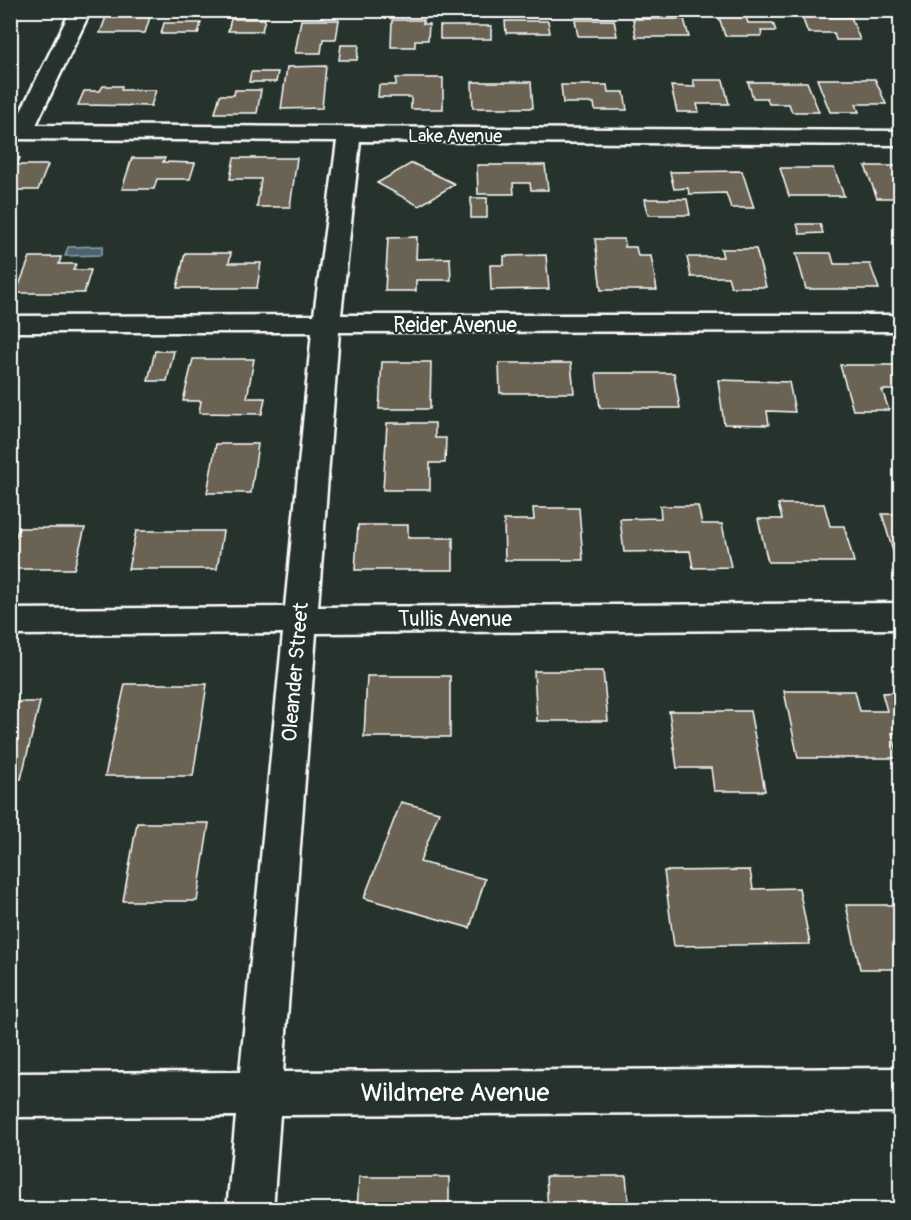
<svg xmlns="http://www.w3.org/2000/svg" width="911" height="1220" viewBox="0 0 911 1220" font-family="Pangolin,sans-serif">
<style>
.water{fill:#4a646f;stroke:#92a2a9;stroke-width:1.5}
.building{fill:#6a6253;stroke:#fff;stroke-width:1.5}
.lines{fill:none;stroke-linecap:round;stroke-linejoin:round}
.minor-casing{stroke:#fff;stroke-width:5}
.minor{fill:#26332d;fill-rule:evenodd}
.labels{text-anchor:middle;stroke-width:4.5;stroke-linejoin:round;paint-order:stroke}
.far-street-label{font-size:18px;fill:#fff;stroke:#26332d}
.street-label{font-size:21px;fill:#fff;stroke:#26332d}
.near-street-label{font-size:26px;fill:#fff;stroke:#26332d}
</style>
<rect width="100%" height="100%" fill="#26332d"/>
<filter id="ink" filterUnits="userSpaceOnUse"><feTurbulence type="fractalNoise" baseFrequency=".0167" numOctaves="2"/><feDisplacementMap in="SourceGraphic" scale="12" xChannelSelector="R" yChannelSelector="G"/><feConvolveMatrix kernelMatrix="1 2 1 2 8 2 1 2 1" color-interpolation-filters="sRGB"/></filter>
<g filter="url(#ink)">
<path class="water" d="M103,246L101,255L65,256L68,247Z"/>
<g class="building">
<path d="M106,17H150L145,33H100Z"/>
<path d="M719,17H746L748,23H773L776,31H761L762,36H725Z"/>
<path d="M802,17H851L860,40H836L834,33H808Z"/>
<path d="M231,19H265L262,31H228Z"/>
<path d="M633,19H684L689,37H636Z"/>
<path d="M301,20H339L336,39H323L321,53H295Z"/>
<path d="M392,20H423V24H429L428,40H415V47H391Z"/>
<path d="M575,20H614L617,36H578Z"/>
<path d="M505,21H548L550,33H506Z"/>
<path d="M164,23H201L198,34H161Z"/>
<rect x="440" y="26" width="51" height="13"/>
<path d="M341,45H359L357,60H339Z"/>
<path d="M326,66L322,108L281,109L287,67Z"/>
<path d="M251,72H278L276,82H249Z"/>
<path d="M396,78H443V109H411V97H378L379,85H396Z"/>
<path d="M817,79H875L886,104H856L859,112H830Z"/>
<path d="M693,80H723L729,104H697L699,112H677L671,86L695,87Z"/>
<path d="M472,82H531L533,108H473Z"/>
<path d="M748,82H807L819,112H792L789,104H769L767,98H753Z"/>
<path d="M561,85H607L608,92H624L627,110H595L594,103H563Z"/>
<path d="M103,86H122L121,90H156L151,106L78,105L84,91H100Z"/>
<path d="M235,90H261L257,113H215L220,95H234Z"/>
<path d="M10,158H20L17,165H48L38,190H10Z"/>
<path d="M132,158H165L163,162L195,163L190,179H157L154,189H122Z"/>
<path d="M234,158H297L290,207H257L261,179H230Z"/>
<path d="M412,163L455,184L419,206L377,183Z"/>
<path d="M477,165H545L548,190H531L530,183H513L514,194H478Z"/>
<path d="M865,166H900V198H877Z"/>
<path d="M780,168H834L844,196H789Z"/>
<path d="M742,171L754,208H731L726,193L689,194L688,188L674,189L670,172Z"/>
<rect x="471" y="198" width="16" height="20"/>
<path d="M645,199H687L690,215H648Z"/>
<path d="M797,224H820L823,233L800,234Z"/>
<path d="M417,237L416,259L450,258L451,280H416V291H385L388,238Z"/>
<path d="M595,239H624L625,247H636L638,256H651L657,290H601Z"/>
<path d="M721,249H756L766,287H731L728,277H691L687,257H723Z"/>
<path d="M185,253H231L229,263H261L257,288H177Z"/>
<path d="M796,253H831L834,264H870L879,289H806Z"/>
<path d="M546,255L549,289L491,290L490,265H504V256Z"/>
<path d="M30,257H61L59,264H76L73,270H91L84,293H16Z"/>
<path d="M155,351H174L167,381H148Z"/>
<path d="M193,359H254L247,398H265L262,414L199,413L201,401H183Z"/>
<path d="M382,362H431L430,409H379Z"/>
<path d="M499,363H571L574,393H500Z"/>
<path d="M840,365H900V390H882L889,410H853Z"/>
<path d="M596,373H674L680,408H600Z"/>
<path d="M718,380L789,382L795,412L767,411L769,425L724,424Z"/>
<path d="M387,423H435V438H446L445,463H430V490H383Z"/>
<path d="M216,444H258L251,493H207Z"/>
<path d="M778,504H824L830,526H844L854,562H768L758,519H782Z"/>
<path d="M660,506H698L702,524H722L731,567L693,568L690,551L624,552L620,519L661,518Z"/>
<path d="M533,508H579L583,560H505L504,520H534Z"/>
<path d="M882,514H900V565H897Z"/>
<path d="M358,525H408V538H453V570H355Z"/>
<path d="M19,528H85L74,569H10V538H15Z"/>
<path d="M136,531H223L217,569H128Z"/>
<path d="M534,671H603L608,721H537Z"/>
<path d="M367,676H450V737H364Z"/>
<path d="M125,684H207L193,776H105Z"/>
<path d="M784,691H855L860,711H887L882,693L900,692V733H892L899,758H798Z"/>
<path d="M10,702H40L21,779H10Z"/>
<path d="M669,711H750L765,791H714L711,768H677Z"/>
<path d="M401,802L439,812L420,862L485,879L470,928L364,898Z"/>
<path d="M137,823H209L197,901H123Z"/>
<path d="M750,870L753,889L799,888L810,944L674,946L664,871Z"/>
<path d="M846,905H900V969H860Z"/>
<path d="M546,1176H626L629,1210H548Z"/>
<path d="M359,1177H449V1210H357Z"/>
</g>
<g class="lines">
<defs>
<g id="minor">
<path d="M71,10H91L36,125L900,131V145L360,141L341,315H900V331L339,332L318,607L900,603V629L316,633L283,1072L900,1068V1112L280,1115L273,1210H227L236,1116L10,1117V1073L240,1072L283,633L10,635V609L285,607L312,332H10V316L314,315L337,141L10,139V125H14Z"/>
<path d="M890,10H900V18L893,16Z"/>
</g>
</defs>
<use href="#minor" class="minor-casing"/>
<use href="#minor" class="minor"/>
</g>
</g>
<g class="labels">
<g class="far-street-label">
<text x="455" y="142">Lake Avenue</text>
</g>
<g class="street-label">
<text x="455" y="332">Reider Avenue</text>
<text x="455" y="626">Tullis Avenue</text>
<text transform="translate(295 672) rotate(-85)" y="7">Oleander Street</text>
</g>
<g class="near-street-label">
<text x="455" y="1101">Wildmere Avenue</text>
</g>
</g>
<rect width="911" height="1220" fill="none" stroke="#26332d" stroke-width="36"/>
<rect x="18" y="18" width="875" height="1184" fill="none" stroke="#fff" stroke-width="2" filter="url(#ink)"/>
</svg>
